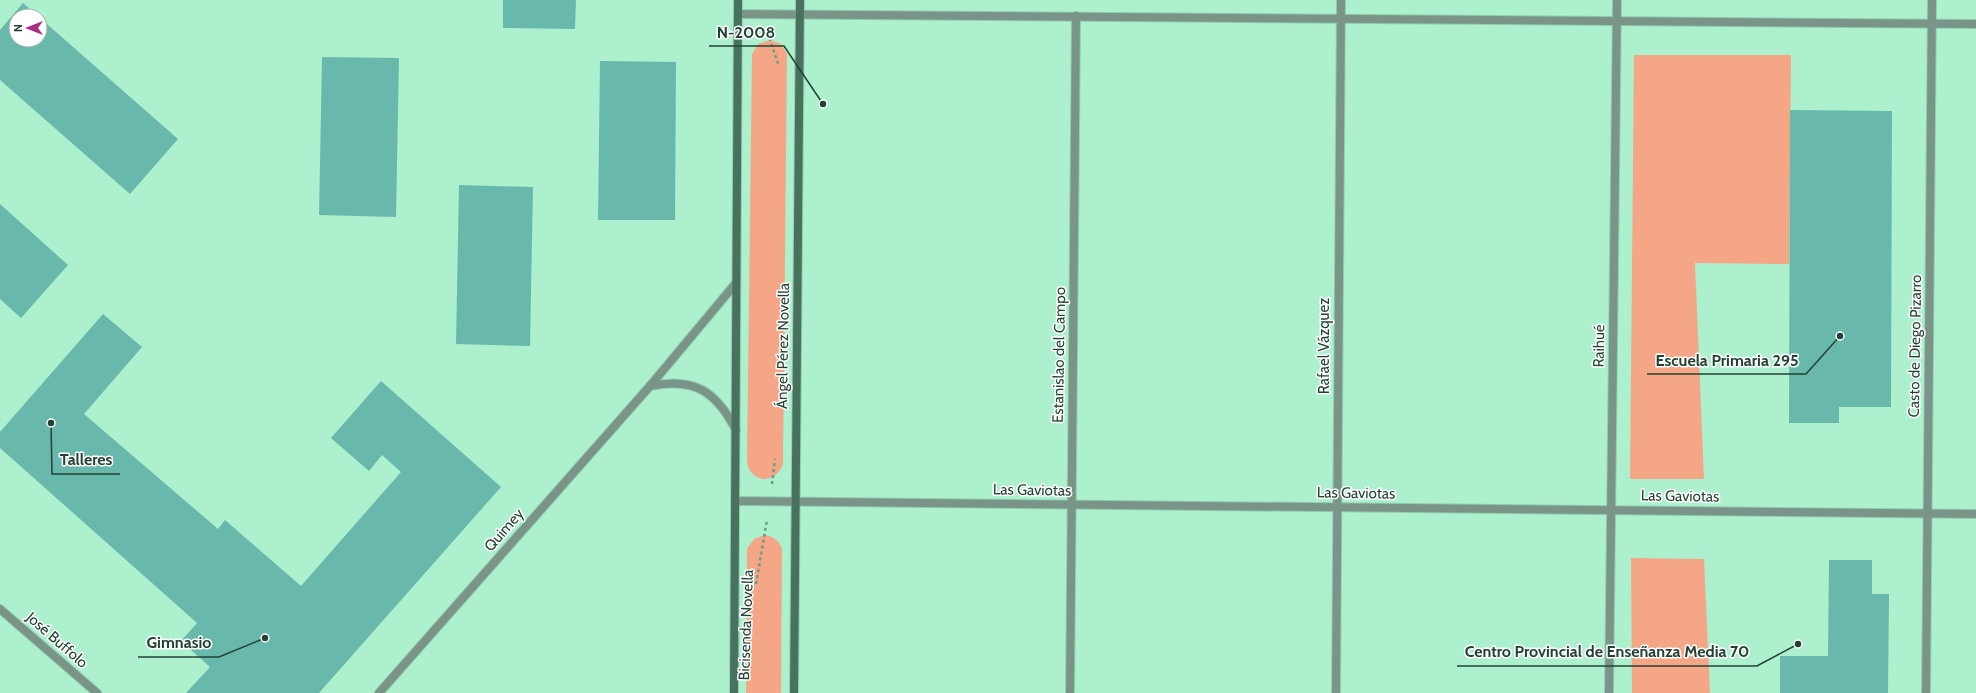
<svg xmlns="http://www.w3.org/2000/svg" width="1976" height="693" viewBox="0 0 1976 693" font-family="Cabin,sans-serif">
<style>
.green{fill:#f5a687}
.building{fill:#68b9ac}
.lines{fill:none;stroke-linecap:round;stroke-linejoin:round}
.street-casing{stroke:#91cdaf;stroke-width:10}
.secondary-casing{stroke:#91cdaf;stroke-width:10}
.path{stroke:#6b9c84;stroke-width:2.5;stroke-dasharray:3 3;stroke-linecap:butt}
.street{stroke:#7a9587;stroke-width:8}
.secondary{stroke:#49725e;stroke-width:8}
.labels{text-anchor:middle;stroke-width:3;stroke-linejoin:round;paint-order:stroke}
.street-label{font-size:15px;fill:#254133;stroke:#fff}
.leader{fill:none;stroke:#254133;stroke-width:1.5}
.callout-dot{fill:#254133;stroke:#fff;stroke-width:1.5}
.callout-label{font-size:16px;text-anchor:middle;font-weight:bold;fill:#254133;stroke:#fff;stroke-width:3;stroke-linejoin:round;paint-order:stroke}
</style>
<rect width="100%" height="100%" fill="#acf0ce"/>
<g class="green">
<path d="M770,40L781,44L787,54L783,464C776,484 752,484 747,463L752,54L758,44Z"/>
<path d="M1634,55H1791L1789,264L1695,263L1704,479H1630Z"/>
<path d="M765,535C774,537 779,540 782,549L781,693H746L747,549L754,539Z"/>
<path d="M1631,558L1704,559L1710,693H1632Z"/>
</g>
<g class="building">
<path d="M503,0H576L575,29L503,28Z"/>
<path d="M23,3L38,16H16V40H40V18L178,139L130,194L0,80V30Z"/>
<path d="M322,57L399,58L396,217L319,215Z"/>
<path d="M600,61L676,62L675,220H598Z"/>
<path d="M1790,110L1892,111L1891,407H1839V423H1789Z"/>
<path d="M459,185L533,187L530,346L456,344Z"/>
<path d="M0,204L68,265L21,318L0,299Z"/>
<path d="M103,314L142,347L84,414L218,529L225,520L301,586L401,472L382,455L369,471L331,438L381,381L501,487L319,693H186L210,667L181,641L197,623L0,448V432Z"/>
<path d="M1829,560H1872V594H1889L1888,693H1780V656H1828Z"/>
</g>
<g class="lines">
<defs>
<g id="street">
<path d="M738,14L1976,24"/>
<path d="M650,386C694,377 716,391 736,430"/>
<path d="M735,501L1976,514"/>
<path d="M0,609L97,693"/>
<path d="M379,693L650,386L736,283"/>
<path d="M1070,693L1076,16"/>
<path d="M1336,693L1341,0"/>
<path d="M1609,693L1617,0"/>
<path d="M1926,693L1932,0"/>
</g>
<g id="secondary">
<path d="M734,693L738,0"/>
<path d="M794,693L800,0"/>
</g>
</defs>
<use href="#street" class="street-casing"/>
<use href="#secondary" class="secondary-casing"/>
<g class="path">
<path d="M770,32V40L779,66"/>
<path d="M772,484L775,459"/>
<path d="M756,584L767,520"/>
</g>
<use href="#street" class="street"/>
<use href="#secondary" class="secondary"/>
</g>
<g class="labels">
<g class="street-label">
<text transform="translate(783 346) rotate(-89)" y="5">Ángel Pérez Novella</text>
<text transform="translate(1324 346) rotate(-90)" y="5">Rafael Vázquez</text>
<text transform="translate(1599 346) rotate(-89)" y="5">Raihué</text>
<text transform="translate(1915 346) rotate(-89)" y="5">Casto de Diego Pizarro</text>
<text transform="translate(1059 355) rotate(-89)" y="5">Estanislao del Campo</text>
<text transform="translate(1032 490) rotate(1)" y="5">Las Gaviotas</text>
<text transform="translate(1356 493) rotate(1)" y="5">Las Gaviotas</text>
<text transform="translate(1680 496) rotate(1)" y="5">Las Gaviotas</text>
<text transform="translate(504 530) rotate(-49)" y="5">Quimey</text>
<text transform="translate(746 625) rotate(-88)" y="5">Bicisenda Novella</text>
<text transform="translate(57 640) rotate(41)" y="5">José Buffolo</text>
</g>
</g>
<path class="leader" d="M823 104L784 46H709M1840 336L1806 374H1647M51 423L52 474H120M265 638L219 657H138M1798 644L1757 666H1457"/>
<g class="callout-dot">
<circle cx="823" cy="104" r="4"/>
<circle cx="1840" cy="336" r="4"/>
<circle cx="51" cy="423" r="4"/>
<circle cx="265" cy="638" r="4"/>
<circle cx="1798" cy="644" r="4"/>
</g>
<g class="callout-label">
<text x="746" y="38">N-2008</text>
<text x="1727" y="366">Escuela Primaria 295</text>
<text x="86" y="465">Talleres</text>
<text x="179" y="648">Gimnasio</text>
<text x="1607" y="657">Centro Provincial de Enseñanza Media 70</text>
</g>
<g transform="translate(28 28) rotate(270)"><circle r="19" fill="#ffffff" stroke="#a8b3ad"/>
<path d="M0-3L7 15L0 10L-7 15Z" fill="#a82e83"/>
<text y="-6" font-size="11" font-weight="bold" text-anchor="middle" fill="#254133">N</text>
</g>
</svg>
